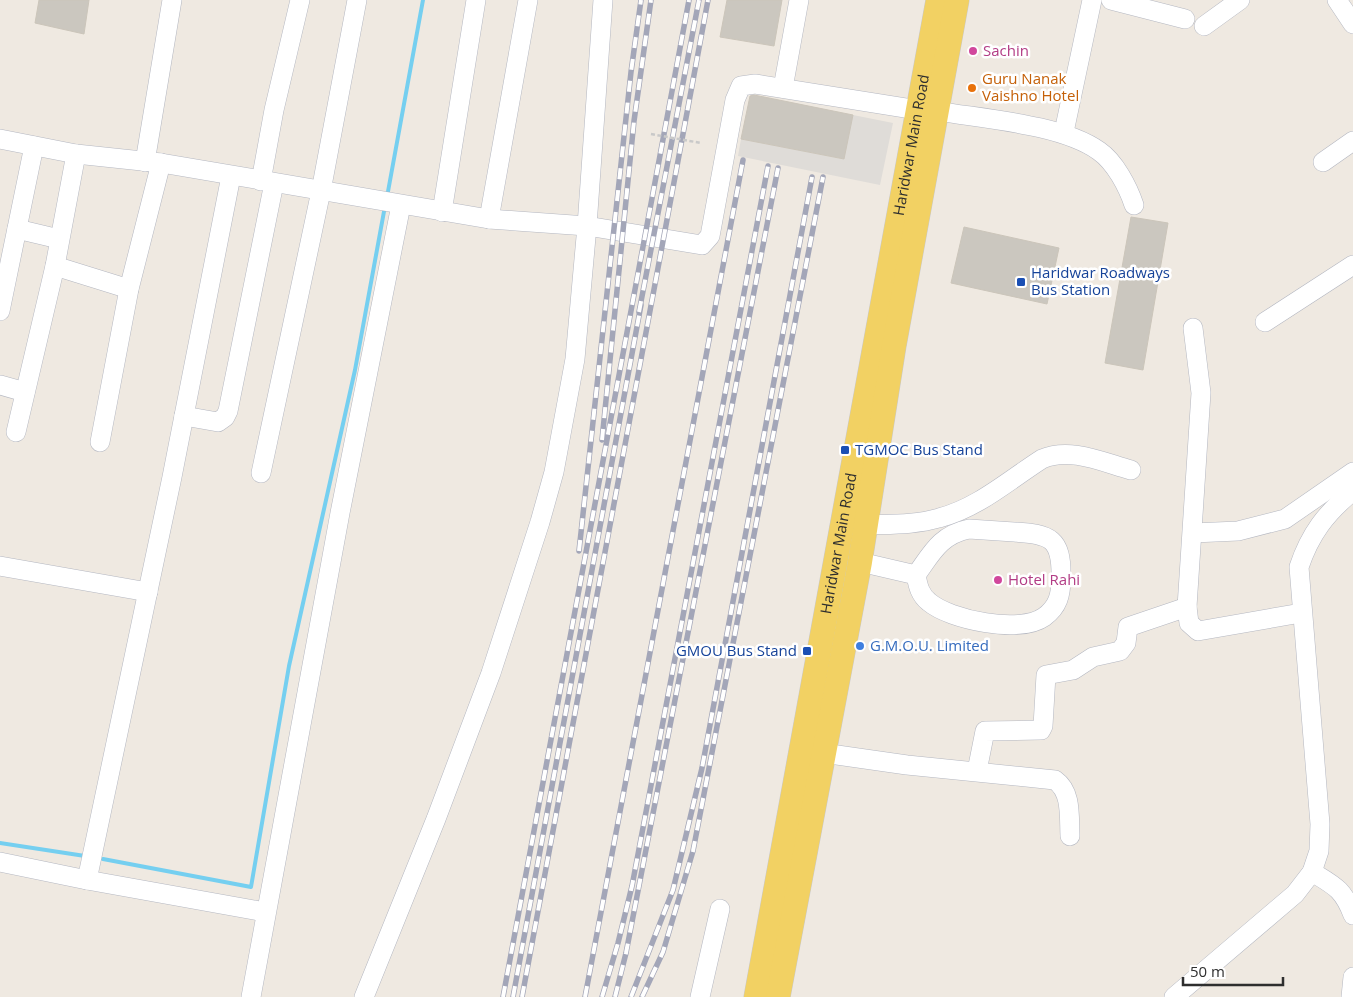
<svg xmlns="http://www.w3.org/2000/svg" width="1353" height="997" viewBox="0 0 1353 997" font-family="'Open Sans',sans-serif">
<style>
.plaza{fill:#dfdcd8}
.lines{fill:none;stroke-linecap:round;stroke-linejoin:round}
.stream{stroke:#75cff0;stroke-width:4}
.building{fill:#cbc7bf;stroke:#cbc5ba}
.minor-casing{stroke:#b4b7c1;stroke-width:20}
.major-casing{stroke:#c9c9c9;stroke-width:25}
.minor{stroke:#fff;stroke-width:19}
.major{stroke:#f2d163;stroke-width:24}
.rail-casing{stroke:#a3a6b8;stroke-width:5.5}
.rail{stroke:#fff;stroke-width:4;stroke-dasharray:11;stroke-linecap:butt}
.path-bridge{stroke:#c9c9c9;stroke-width:2.5;stroke-dasharray:4 2.5;stroke-linecap:butt}
.hotel-dot{fill:#d1479c;stroke:#fff;stroke-width:2}
.food-dot{fill:#e8710a;stroke:#fff;stroke-width:2}
.transit-dot{fill:#1a4fb4;stroke:#fff;stroke-width:2}
.shop-dot{fill:#3f7fe0;stroke:#fff;stroke-width:2}
.labels{text-anchor:middle;stroke-width:5;stroke-linejoin:round;paint-order:stroke}
.hotel-label{font-size:15px;fill:#b23c85;stroke:#fff;text-anchor:start}
.food-label{font-size:15px;fill:#c56008;stroke:#fff;text-anchor:start}
.street-label{font-size:15px;fill:#2e2e2e;stroke:#fff}
.transit-label{font-size:15px;fill:#164399;stroke:#fff;text-anchor:start}
.shop-label{font-size:15px;fill:#366cbe;stroke:#fff;text-anchor:start}
</style>
<rect width="100%" height="100%" fill="#efe9e1"/>
<path class="plaza" d="M853,115L893,123L880,185L738,156L741,139L843,159Z"/>
<g class="lines">
<g class="stream">
<path d="M387,197L423,0"/>
<path d="M0,843L85,856"/>
<path d="M103,859L251,887L289,666L355,370L385,206"/>
</g>
</g>
<g class="building">
<path d="M39,0H89L84,34L35,23Z"/>
<path d="M727,0H782L774,46L720,37Z"/>
<path d="M754,95L853,115L844,159L741,139L750,96Z"/>
<path d="M1131,217L1168,223L1143,370L1105,363Z"/>
<path d="M964,227L1059,248L1047,304L951,283Z"/>
</g>
<g class="lines">
<defs>
<g id="minor">
<path d="M1111,0L1185,19"/>
<path d="M1337,0L1353,24"/>
<path d="M1204,26L1240,0"/>
<path d="M783,88L799,0"/>
<path d="M937,111C983,119 1061,124 1099,151C1115,162 1128,187 1134,205"/>
<path d="M1064,132L1092,0"/>
<path d="M0,139L76,154L161,163L489,219L587,226L702,245L710,236L735,100L741,86L755,84L918,110"/>
<path d="M145,162L172,0"/>
<path d="M1323,162L1353,141"/>
<path d="M261,181L274,110L300,0"/>
<path d="M442,212L476,0"/>
<path d="M489,219L528,0"/>
<path d="M17,229L59,239"/>
<path d="M55,266L129,289"/>
<path d="M0,311L34,146"/>
<path d="M1265,322L1353,265"/>
<path d="M1193,328L1201,393L1187,607L1189,623L1198,631L1301,613"/>
<path d="M0,385L25,392"/>
<path d="M184,416L218,422L225,417L228,411L274,183"/>
<path d="M16,432L55,266L76,154"/>
<path d="M100,442L129,289L161,163"/>
<path d="M261,473L321,191L357,0"/>
<path d="M866,525C891,524 915,525 939,518C978,508 1009,480 1042,459C1070,447 1102,462 1131,470"/>
<path d="M1193,533L1238,531L1285,519L1353,472"/>
<path d="M860,562L916,575C918,586 920,595 929,602C950,620 1020,634 1044,617C1058,607 1061,595 1061,578C1062,538 1050,534 1014,532C999,531 984,530 969,529C940,535 932,553 916,575"/>
<path d="M0,566L148,592"/>
<path d="M823,753L907,765L1055,780C1072,792 1069,816 1070,836"/>
<path d="M977,771L985,731L1041,730L1043,726L1046,675L1073,670L1093,657L1120,651L1126,643L1128,627L1187,607"/>
<path d="M0,862L87,880L265,912"/>
<path d="M1312,872C1335,886 1343,889 1353,915"/>
<path d="M87,880L172,477L231,176"/>
<path d="M251,997L340,513L401,205"/>
<path d="M364,997L436,819L491,673L540,522L554,472L575,359L587,226L603,0"/>
<path d="M700,997L720,909"/>
<path d="M1174,997L1295,894L1312,872L1319,851L1320,824L1299,567C1310,534 1326,513 1353,491"/>
<path d="M1351,997L1353,977"/>
</g>
<g id="major">
<path id="s1" d="M756,997L938,0"/>
<path d="M778,997L860,562L894,346L957,0"/>
</g>
</defs>
<use href="#minor" class="minor-casing"/>
<use href="#major" class="major-casing"/>
<use href="#minor" class="minor"/>
<use href="#major" class="major"/>
<defs>
<g id="rail">
<path d="M639,312L699,0"/>
<path d="M602,440L634,121L651,0"/>
<path d="M579,551L631,72L641,0"/>
<path d="M503,997L689,0"/>
<path d="M513,997L641,305"/>
<path d="M522,997L708,0"/>
<path d="M585,997L743,160"/>
<path d="M602,997L618,943L632,886L768,166"/>
<path d="M615,997L626,953L778,168"/>
<path d="M631,997L673,890L702,768L812,177"/>
<path d="M642,997L663,952L693,851L823,177"/>
</g>
</defs>
<use href="#rail" class="rail-casing"/>
<use href="#rail" class="rail"/>
<path class="path-bridge" d="M651,134L701,143"/>
</g>
<g class="hotel-dot">
<circle cx="973" cy="51" r="5"/>
<circle cx="998" cy="580" r="5"/>
</g>
<circle class="food-dot" cx="972" cy="88" r="5"/>
<g class="transit-dot">
<rect x="1016" y="277" width="10" height="10" rx="2.5"/>
<rect x="840" y="445" width="10" height="10" rx="2.5"/>
<rect x="802" y="646" width="10" height="10" rx="2.5"/>
</g>
<circle class="shop-dot" cx="860" cy="646" r="5"/>
<g class="labels">
<g class="hotel-label">
<text x="983" y="56">Sachin</text>
<text x="1008" y="585">Hotel Rahi</text>
</g>
<g class="food-label">
<text x="982" y="84">Guru Nanak<tspan x="982" dy="17">Vaishno Hotel</tspan></text>
</g>
<g class="street-label">
<text dy="5" stroke="none"><textPath href="#s1" startOffset="866">Haridwar Main Road</textPath></text>
<text dy="5" stroke="none"><textPath href="#s1" startOffset="461">Haridwar Main Road</textPath></text>
</g>
<g class="transit-label">
<text x="1031" y="278">Haridwar Roadways<tspan x="1031" dy="17">Bus Station</tspan></text>
<text x="855" y="455">TGMOC Bus Stand</text>
<text x="797" y="656" text-anchor="end">GMOU Bus Stand</text>
</g>
<g class="shop-label">
<text x="870" y="651">G.M.O.U. Limited</text>
</g>
</g>
<path d="M1183 977v8h100v-8" fill="none" stroke="#2e2e2e" stroke-width="2.5"/>
<text x="1190" y="977" font-size="15" fill="#2e2e2e" stroke="#ffffff" stroke-width="4" paint-order="stroke">50 m</text>
</svg>
